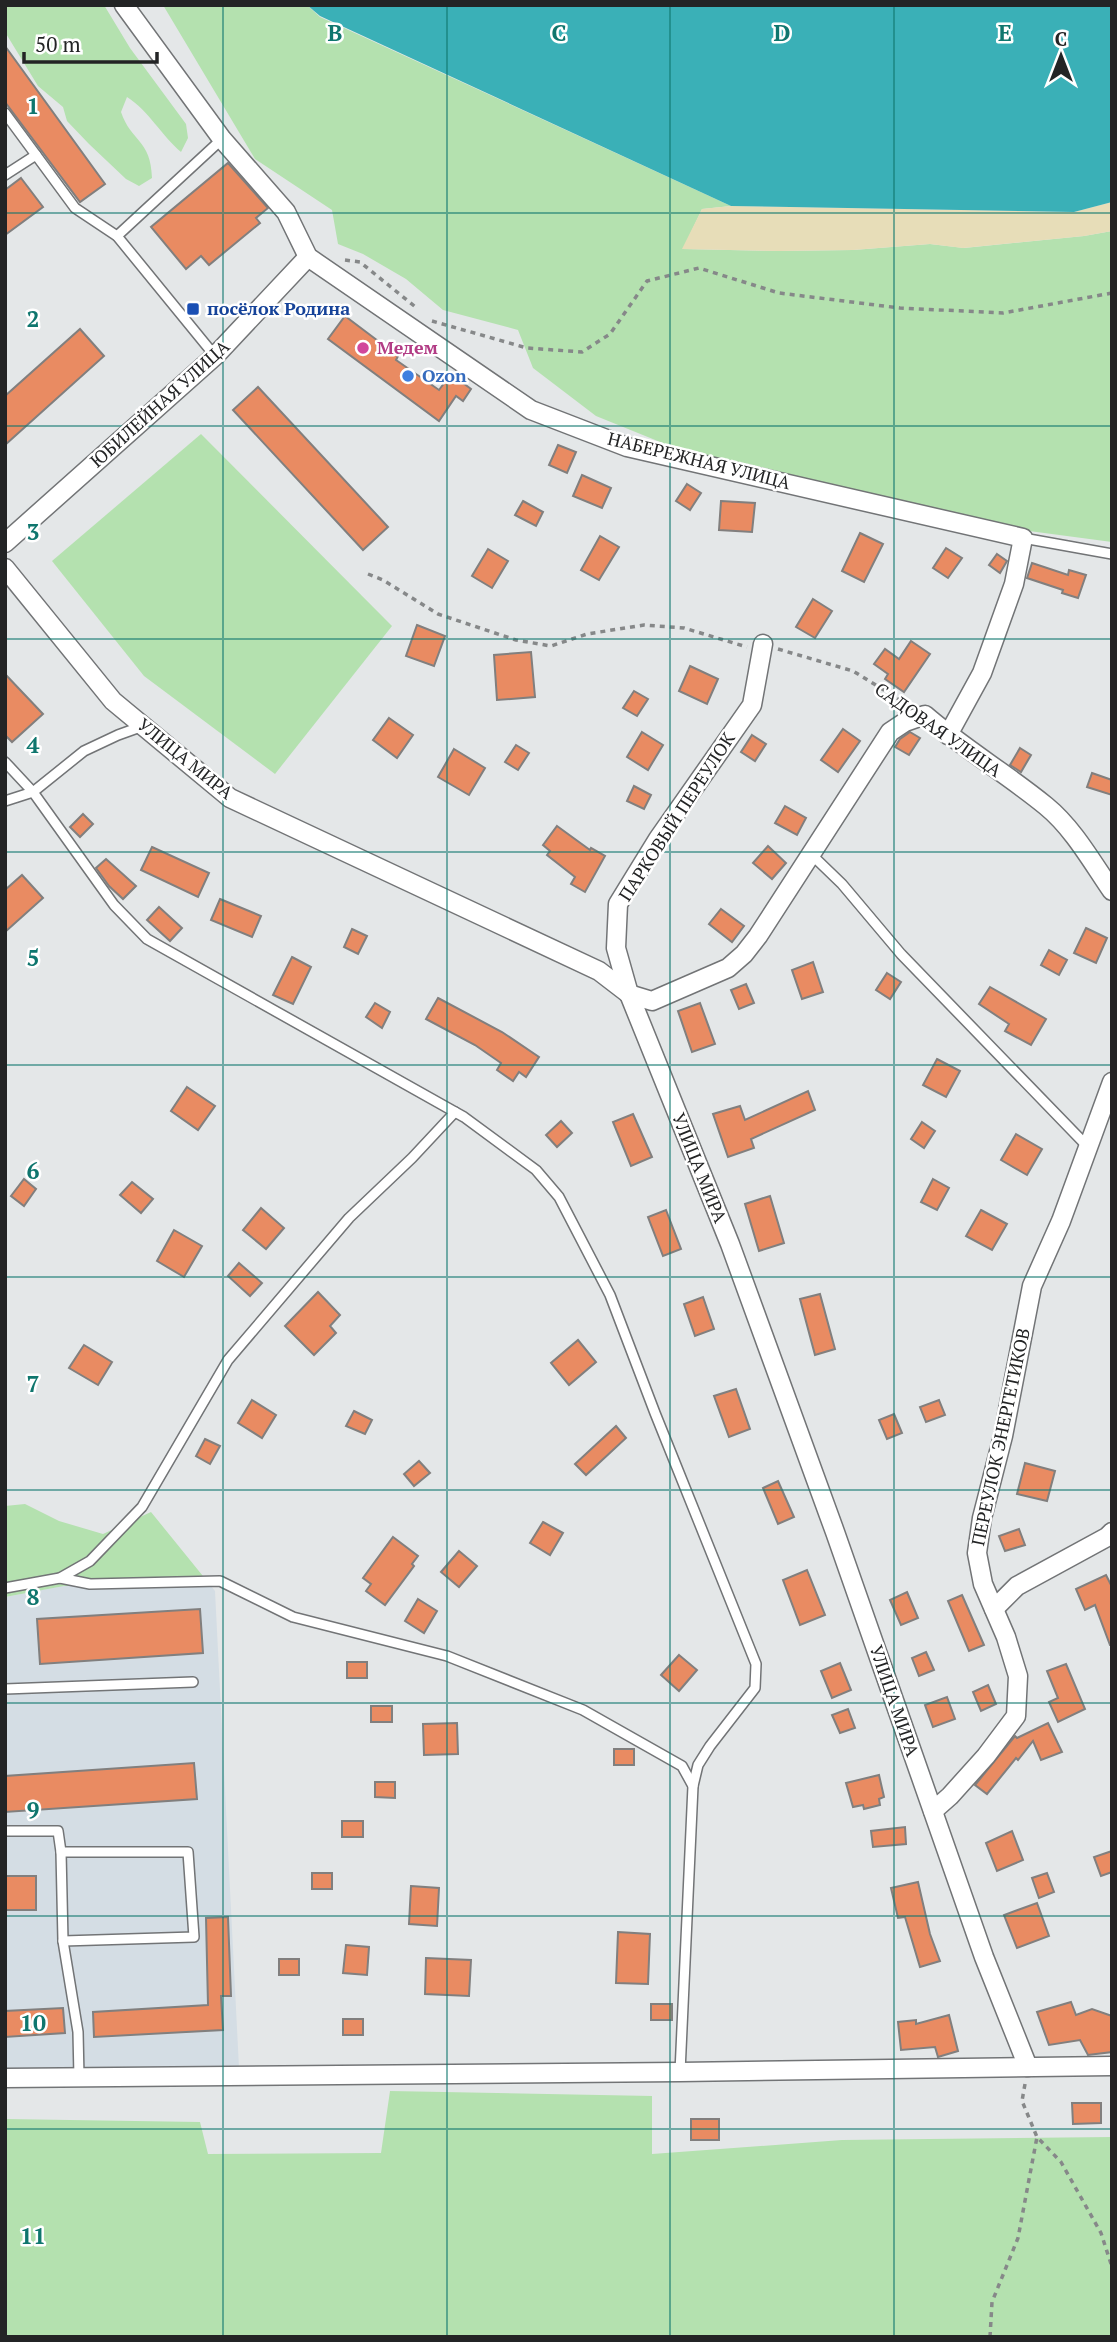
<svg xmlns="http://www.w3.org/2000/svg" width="1117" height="2342" viewBox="0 0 1117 2342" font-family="'PT Serif',serif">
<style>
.built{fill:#d4dde4}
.green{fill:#b4e1af}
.sand{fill:#e7ddb8}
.water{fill:#3ab0b7}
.building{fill:#e98b62;stroke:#817f7e;stroke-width:2}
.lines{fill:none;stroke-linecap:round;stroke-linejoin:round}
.lane-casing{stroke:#727476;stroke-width:12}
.street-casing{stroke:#727476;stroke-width:21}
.path{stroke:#868889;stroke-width:3.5;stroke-dasharray:5 5;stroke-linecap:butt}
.lane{stroke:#fff;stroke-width:9}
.street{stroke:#fff;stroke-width:18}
.grid{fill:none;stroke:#0f766e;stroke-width:2;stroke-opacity:0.55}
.transit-dot{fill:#1a4fb4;stroke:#fff;stroke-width:2.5}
.hotel-dot{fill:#d1479c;stroke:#fff;stroke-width:2.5}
.shop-dot{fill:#3f7fe0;stroke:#fff;stroke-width:2.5}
.labels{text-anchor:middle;stroke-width:5;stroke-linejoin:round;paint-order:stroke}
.transit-label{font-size:18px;font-weight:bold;fill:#164399;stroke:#fff;text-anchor:start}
.hotel-label{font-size:18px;font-weight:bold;fill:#b23c85;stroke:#fff;text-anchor:start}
.shop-label{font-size:18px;font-weight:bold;fill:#366cbe;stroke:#fff;text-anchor:start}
.street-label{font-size:18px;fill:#232425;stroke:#fff}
.grid-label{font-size:23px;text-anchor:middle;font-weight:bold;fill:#0f766e;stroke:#fff;stroke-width:5;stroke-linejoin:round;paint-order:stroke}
</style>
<rect width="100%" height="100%" fill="#e4e7e8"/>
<path class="built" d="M64,1586H211L215,1591L239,2068L5,2069V1597Z"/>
<g class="green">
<path d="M5,5H104L130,48L186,124L188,138L181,152C161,135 149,111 127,97L121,112C131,142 151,139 152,178L139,186L126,179L89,144L67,121L63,107L38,86L5,32Z"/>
<path d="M163,5H307L320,17L731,206L702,209L683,249L779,251L853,250L930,244L964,248L1084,236L1112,231V542L1006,528L729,464L670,446L596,416L533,368L518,330L443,310L406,279L363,254L338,244L332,210L255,159Z"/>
<path d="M201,434L392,626L275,774L144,676L52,561Z"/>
<path d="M25,1504L59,1521L103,1534L151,1512L211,1586H64L5,1597V1506Z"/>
<path d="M390,2091L652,2096V2154L842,2140L1112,2137V2337H5V2119L200,2122L208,2154L381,2153Z"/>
</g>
<path class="sand" d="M1112,202V231L1084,236L963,248L930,244L853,250L779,251L682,249L702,209L731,206L1074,212Z"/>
<path class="water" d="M307,5H1112V202L1074,212L731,206L320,16Z"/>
<g class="building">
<path d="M5,46L105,184L80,202L5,102Z"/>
<path d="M228,163L268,208L256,218L260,223L209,265L201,256L186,269L151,227Z"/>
<path d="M21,178L43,207L5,235V190Z"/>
<path d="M345,316L398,356L396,360L439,390L451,374L471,389L463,401L456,396L439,421L328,339Z"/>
<path d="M80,329L104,356L5,445V396Z"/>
<path d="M258,387L388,527L363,550L233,410Z"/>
<path d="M558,445L576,452L567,473L549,465Z"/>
<path d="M582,475L611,488L602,508L573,496Z"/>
<path d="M687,484L701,493L690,510L676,501Z"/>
<path d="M523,501L543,512L536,526L515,515Z"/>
<path d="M721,501L755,503L752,532L719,530Z"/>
<path d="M860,533L883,544L864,582L842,571Z"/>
<path d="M600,536L619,547L599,580L581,570Z"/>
<path d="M946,548L962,558L948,578L933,568Z"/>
<path d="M488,549L508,561L492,588L472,576Z"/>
<path d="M997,554L1007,561L1000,573L989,565Z"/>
<path d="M1032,563L1068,575L1069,570L1086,575L1078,598L1062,593L1063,590L1027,578Z"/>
<path d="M813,599L832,611L815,638L796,627Z"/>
<path d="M417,625L445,636L434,666L406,656Z"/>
<path d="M911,641L930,654L904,692L885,679L888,674L874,664L885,649L899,659Z"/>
<path d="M531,652L535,697L497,700L494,655Z"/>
<path d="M690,666L718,679L707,704L679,691Z"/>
<path d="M5,674L43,714L12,742L5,735Z"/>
<path d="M634,691L648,699L637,716L623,708Z"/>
<path d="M389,718L413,735L397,758L373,740Z"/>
<path d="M843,729L860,741L838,772L821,760Z"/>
<path d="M642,732L663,745L648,770L627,757Z"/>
<path d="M910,732L920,738L909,755L895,747L900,739Z"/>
<path d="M752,735L766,744L755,761L741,752Z"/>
<path d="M516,745L529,753L518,770L505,762Z"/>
<path d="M1020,748L1031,755L1021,772L1010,765Z"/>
<path d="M454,749L485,768L469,795L438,777Z"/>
<path d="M1092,773L1112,780V795L1087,787Z"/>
<path d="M634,786L651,795L644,809L627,801Z"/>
<path d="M785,806L806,818L797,835L775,823Z"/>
<path d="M83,814L93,824L80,837L70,827Z"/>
<path d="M557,826L590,850L591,848L605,856L585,892L571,884L575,877L547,855L550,851L543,845Z"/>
<path d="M768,846L786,863L772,879L753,863Z"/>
<path d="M152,847L209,873L198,897L141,870Z"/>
<path d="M106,859L136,886L123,899L109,886L96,868Z"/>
<path d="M22,875L43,898L5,932V890Z"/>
<path d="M220,899L261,916L252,937L211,920Z"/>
<path d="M159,907L182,928L170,941L147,920Z"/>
<path d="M721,909L744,926L732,942L709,924Z"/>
<path d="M1086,928L1107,938L1096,963L1074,953Z"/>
<path d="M352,929L367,936L358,954L344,947Z"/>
<path d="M1049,950L1067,960L1059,975L1041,965Z"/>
<path d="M292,957L311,967L293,1004L273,995Z"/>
<path d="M813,962L823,992L802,999L792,970Z"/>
<path d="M887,973L901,982L890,999L876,990Z"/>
<path d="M746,984L754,1003L739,1009L731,990Z"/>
<path d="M990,987L1046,1019L1031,1045L1005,1031L1009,1024L979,1004Z"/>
<path d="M438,998L502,1032L539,1057L526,1077L519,1072L513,1081L497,1070L501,1063L475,1045L426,1019Z"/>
<path d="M375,1003L390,1012L382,1028L366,1017Z"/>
<path d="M700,1003L715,1044L692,1052L678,1011Z"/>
<path d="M937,1059L960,1071L946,1097L923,1085Z"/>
<path d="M187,1087L215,1106L198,1130L171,1111Z"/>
<path d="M808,1091L815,1110L751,1139L754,1148L728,1157L713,1114L740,1106L745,1120Z"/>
<path d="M633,1114L652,1157L631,1166L613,1122Z"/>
<path d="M561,1121L572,1133L557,1147L546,1135Z"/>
<path d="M922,1122L935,1131L924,1148L911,1139Z"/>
<path d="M1016,1134L1042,1149L1027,1175L1001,1160Z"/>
<path d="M24,1179L36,1189L24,1206L11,1196Z"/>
<path d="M933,1179L949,1188L937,1210L921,1202Z"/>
<path d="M132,1182L153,1199L141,1213L120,1195Z"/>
<path d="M770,1196L784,1243L759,1251L745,1204Z"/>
<path d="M261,1208L284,1228L266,1249L243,1230Z"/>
<path d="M666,1210L681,1249L663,1256L648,1217Z"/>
<path d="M981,1210L1007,1224L992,1250L966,1236Z"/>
<path d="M174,1230L202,1246L184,1277L157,1261Z"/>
<path d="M239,1263L262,1283L250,1296L228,1276Z"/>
<path d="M318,1292L340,1315L330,1326L336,1333L314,1355L285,1326Z"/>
<path d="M820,1294L835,1349L815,1355L800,1299Z"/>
<path d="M703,1297L714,1329L695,1336L684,1304Z"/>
<path d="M578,1340L596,1362L569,1385L551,1363Z"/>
<path d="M84,1345L112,1362L98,1385L69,1368Z"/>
<path d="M736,1389L750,1429L729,1437L714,1396Z"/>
<path d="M252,1400L276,1415L262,1438L238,1423Z"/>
<path d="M939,1400L945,1415L926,1422L920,1407Z"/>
<path d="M354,1411L372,1420L365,1434L346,1426Z"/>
<path d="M894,1414L902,1433L887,1439L879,1420Z"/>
<path d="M616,1426L626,1438L586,1475L575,1464Z"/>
<path d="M205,1439L220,1446L210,1464L196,1456Z"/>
<path d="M419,1461L430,1473L414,1486L404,1474Z"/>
<path d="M1025,1463L1055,1471L1047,1501L1017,1494Z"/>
<path d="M778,1481L794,1517L778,1524L763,1488Z"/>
<path d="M543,1522L563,1533L550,1555L530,1543Z"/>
<path d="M1019,1529L1025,1545L1005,1551L999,1536Z"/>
<path d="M393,1537L418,1556L412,1564L414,1566L385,1605L366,1591L371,1584L363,1578Z"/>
<path d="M459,1551L477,1566L459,1587L441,1572Z"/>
<path d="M807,1570L825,1615L800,1625L783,1580Z"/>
<path d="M1106,1575L1112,1587V1645H1110L1095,1605L1085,1610L1076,1589Z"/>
<path d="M907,1592L918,1618L901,1625L890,1600Z"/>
<path d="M962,1595L984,1645L969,1651L948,1601Z"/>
<path d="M418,1599L437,1611L424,1633L405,1621Z"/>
<path d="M200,1609L203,1653L40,1664L37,1619Z"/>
<path d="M926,1652L934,1670L919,1676L912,1658Z"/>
<path d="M679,1655L697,1670L679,1691L661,1675Z"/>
<rect x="347" y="1662" width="20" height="16"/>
<path d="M840,1663L851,1690L832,1698L821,1671Z"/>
<path d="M1066,1664L1085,1709L1058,1722L1049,1702L1058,1698L1047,1671Z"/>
<path d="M988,1685L996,1704L981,1711L973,1692Z"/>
<path d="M947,1697L955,1719L933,1727L925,1705Z"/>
<rect x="371" y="1706" width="21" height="16"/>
<path d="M848,1709L855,1728L840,1733L832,1715Z"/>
<path d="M457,1723L458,1754L424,1755L423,1724Z"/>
<path d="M1048,1723L1062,1752L1041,1760L1033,1741L1018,1760L1016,1758L987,1794L975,1785L1015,1736L1017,1738Z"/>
<rect x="614" y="1749" width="20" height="16"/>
<path d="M194,1763L197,1799L5,1812V1776Z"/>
<path d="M879,1775L884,1797L879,1799L880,1805L864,1809L863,1805L853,1807L846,1783Z"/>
<path d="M375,1782H395V1798L375,1797Z"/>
<rect x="342" y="1821" width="21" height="16"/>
<path d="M905,1827L906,1844L873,1847L871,1831Z"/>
<path d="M1012,1831L1023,1860L997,1871L986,1843Z"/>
<path d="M1112,1851V1872L1101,1876L1094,1857Z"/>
<rect x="312" y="1873" width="20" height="16"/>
<path d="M1047,1873L1054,1892L1039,1898L1032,1878Z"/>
<rect x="5" y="1876" width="31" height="34"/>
<path d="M918,1882L930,1934L940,1961L920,1967L905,1917L898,1918L891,1888Z"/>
<path d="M411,1886L439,1888L437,1926L409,1924Z"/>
<path d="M1037,1903L1049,1936L1017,1948L1004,1915Z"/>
<path d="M228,1917L231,1996H221L223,2030L94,2037L93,2012L208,2005L206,1918Z"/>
<path d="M618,1932L650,1934L648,1984L616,1983Z"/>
<path d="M346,1945L369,1947L367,1975L343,1973Z"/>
<path d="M426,1958L471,1960L469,1996L425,1994Z"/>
<rect x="279" y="1959" width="20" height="16"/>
<path d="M1071,2002L1076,2015L1092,2009L1112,2016V2052L1088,2055L1080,2040L1049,2045L1037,2012Z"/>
<rect x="651" y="2004" width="21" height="16"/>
<path d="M63,2008L65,2033L5,2037V2011Z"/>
<path d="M949,2015L958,2051L938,2057L935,2047L901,2050L898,2022L916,2020V2024Z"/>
<rect x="343" y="2019" width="20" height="16"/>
<path d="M1072,2103H1101V2123L1073,2124Z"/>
<rect x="691" y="2119" width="28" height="21"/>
</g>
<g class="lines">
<defs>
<g id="lane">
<path d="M5,113L36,155"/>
<path d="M5,175L36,155L75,208L117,236L215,356"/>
<path d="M117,236L222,139"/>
<path d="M1023,538L1112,554"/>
<path d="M5,762L33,792L114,905L147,939L455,1112L412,1158L349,1218L228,1360L142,1507L90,1561L60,1578L5,1588"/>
<path d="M5,801L33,792L84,751L118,735L143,726"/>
<path d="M812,855L842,884L901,954L1088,1147"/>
<path d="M455,1112L464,1117L536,1170L559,1197L610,1295L655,1413L756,1664L755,1688L710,1746L698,1765L693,1786"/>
<path d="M60,1578L90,1584L220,1581L293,1617L447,1656L583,1710L682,1766L693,1786L680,2072"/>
<path d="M5,1689L193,1682"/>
<path d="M5,1831H58L61,1852L63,1941L78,2032L79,2077"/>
<path d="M61,1852H188L194,1937L63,1941"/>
</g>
<g id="street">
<path d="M124,5L222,139L286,212L308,257L531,410L627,447L1023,538L1014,584L982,673L948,735"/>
<path d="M5,543L215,356L308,257"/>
<path d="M5,568L113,701L230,798L599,971L629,994L652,1001L728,968L744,954L758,936L890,732L905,722L925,715C963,748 1007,774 1046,806C1073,828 1092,862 1112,891"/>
<path d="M763,644L752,705L658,839L618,904L616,948L629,994L730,1244L835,1532L984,1957L1028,2067"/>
<path d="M994,1609L1017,1586L1107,1537L1112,1532"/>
<path d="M933,1811L950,1796L986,1756L1016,1716L1018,1676L1006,1637L983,1584L977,1553L982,1518L1003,1436L1032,1286L1061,1221L1112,1082"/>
<path d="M5,2078L680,2072L1112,2066"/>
</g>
</defs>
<use href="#lane" class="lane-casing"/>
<use href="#street" class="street-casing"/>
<g class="path">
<path d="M345,260L360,262L418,309"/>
<path d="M432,321L527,348L582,352L610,334L647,281L699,268L779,293L900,308L1003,313L1112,293"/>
<path d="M368,574L383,580L438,614L516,640L551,646L587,634L644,625L684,628L747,647"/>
<path d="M778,649L853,671L905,703"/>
<path d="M1025,2084L1022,2101L1037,2137L1061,2162L1101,2233L1112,2267"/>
<path d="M990,2337L992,2302L1018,2238L1037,2137"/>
</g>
<use href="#lane" class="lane"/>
<use href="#street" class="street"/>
</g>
<path class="grid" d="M223,5V2337M447,5V2337M670,5V2337M894,5V2337M5,213H1112M5,426H1112M5,639H1112M5,852H1112M5,1065H1112M5,1277H1112M5,1490H1112M5,1703H1112M5,1916H1112M5,2129H1112"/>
<rect class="transit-dot" x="186" y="302" width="14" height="14" rx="3.5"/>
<circle class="hotel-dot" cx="363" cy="348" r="7"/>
<circle class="shop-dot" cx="408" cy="376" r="7"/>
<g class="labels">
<g class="transit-label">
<text x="207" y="315">посёлок Родина</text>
</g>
<g class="hotel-label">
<text x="377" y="354">Медем</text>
</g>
<g class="shop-label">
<text x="422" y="382">Ozon</text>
</g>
<g class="street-label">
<text transform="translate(160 404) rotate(-42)" y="6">ЮБИЛЕЙНАЯ УЛИЦА</text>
<text transform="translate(699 461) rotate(14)" y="6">НАБЕРЕЖНАЯ УЛИЦА</text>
<text transform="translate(938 730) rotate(35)" y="6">САДОВАЯ УЛИЦА</text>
<text transform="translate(185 759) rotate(39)" y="6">УЛИЦА МИРА</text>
<text transform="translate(677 817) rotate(-57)" y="6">ПАРКОВЫЙ ПЕРЕУЛОК</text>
<text transform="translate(699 1168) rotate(68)" y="6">УЛИЦА МИРА</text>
<text transform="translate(1001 1437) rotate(-78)" y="6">ПЕРЕУЛОК ЭНЕРГЕТИКОВ</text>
<text transform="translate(894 1701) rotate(71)" y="6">УЛИЦА МИРА</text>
</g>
</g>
<g class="grid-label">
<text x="335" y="41">B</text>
<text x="559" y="41">C</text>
<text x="782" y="41">D</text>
<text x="1005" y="41">E</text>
<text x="33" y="114">1</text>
<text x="33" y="327">2</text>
<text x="33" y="540">3</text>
<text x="33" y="753">4</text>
<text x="33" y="966">5</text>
<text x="33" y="1179">6</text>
<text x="33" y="1392">7</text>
<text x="33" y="1605">8</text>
<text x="33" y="1818">9</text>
<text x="33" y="2031">10</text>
<text x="33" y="2244">11</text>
</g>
<rect width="1117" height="2342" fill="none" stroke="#232425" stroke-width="14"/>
<g transform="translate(1061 56)" stroke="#ffffff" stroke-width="5" paint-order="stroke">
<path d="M0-5L12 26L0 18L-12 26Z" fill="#232425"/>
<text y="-10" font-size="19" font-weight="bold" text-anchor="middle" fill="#232425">С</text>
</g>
<path d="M24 52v10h133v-10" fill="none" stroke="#232425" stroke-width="3.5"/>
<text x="35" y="52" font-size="21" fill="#232425" stroke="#ffffff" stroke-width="5" paint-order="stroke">50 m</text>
</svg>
